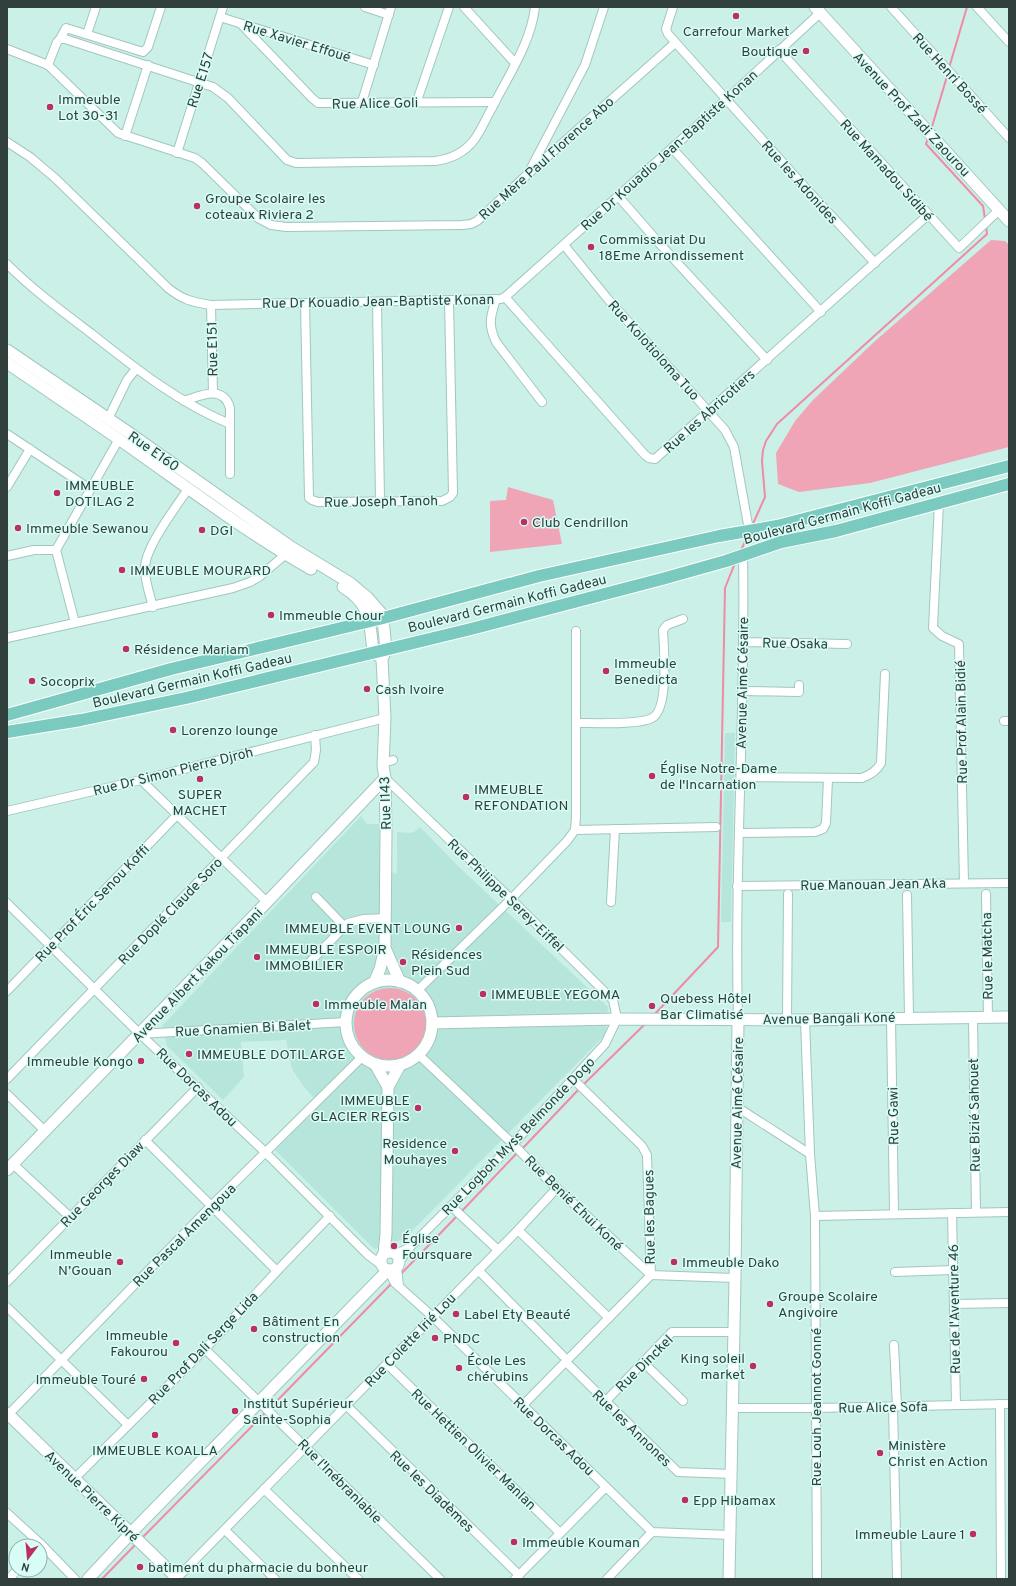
<svg xmlns="http://www.w3.org/2000/svg" width="1016" height="1586" viewBox="0 0 1016 1586" font-family="Overpass,sans-serif">
<style>
.built{fill:#b6e5dc}
.green{fill:#efa5b6}
.lines{fill:none;stroke-linecap:round;stroke-linejoin:round}
.stream{stroke:#f08aa5;stroke-width:2}
.street-casing{stroke:#a2c6c0;stroke-width:10}
.secondary-casing{stroke:#a2c6c0;stroke-width:13}
.primary-casing{stroke:#fff;stroke-width:14}
.street{stroke:#fff;stroke-width:8}
.secondary{stroke:#fff;stroke-width:11}
.primary{stroke:#7acac0;stroke-width:12}
.poi-dot{fill:#bc2f62;stroke:#d8fdf6;stroke-width:1.5}
.labels{text-anchor:middle;stroke-width:3;stroke-linejoin:round;paint-order:stroke}
.poi-label{font-size:14px;fill:#31403d;stroke:#d8fdf6;text-anchor:start}
.street-label{font-size:14px;fill:#31403d;stroke:#d8fdf6}
</style>
<rect width="100%" height="100%" fill="#cbf0e8"/>
<g class="built">
<path d="M725,733H735L731,922H721Z"/>
<path d="M361,816L367,824H379L380,868L397,874V832L409,833L414,832L420,827L458,866L608,1007L606,1034L404,1239L374,1249L269,1144L314,1098L304,1087L292,1069L286,1040L241,1042L244,1077L223,1100L167,1046L162,1026Z"/>
</g>
<g class="green">
<path d="M991,240L1005,241L1009,245V447L870,483L799,492L778,484L776,453L795,421L813,400L874,342Z"/>
<path d="M508,487L553,500L562,544L490,552V501L506,500Z"/>
<circle cx="390" cy="1024" r="36"/>
</g>
<g class="lines">
<g class="stream">
<path d="M949,68L967,7"/>
<path d="M931,130L948,73"/>
<path d="M928,138L926,144L983,206L985,219"/>
<path d="M752,526L765,497L762,461L763,450L766,441L777,424L987,234L986,225"/>
<path d="M741,550L748,536"/>
<path d="M654,1015L718,947L725,588L735,563"/>
<path d="M583,1085L645,1024"/>
<path d="M522,1149L580,1088"/>
<path d="M461,1212L517,1153"/>
<path d="M400,1275L458,1215"/>
<path d="M270,1408L392,1283"/>
<path d="M142,1538L267,1411"/>
<path d="M102,1579L136,1544"/>
</g>
<defs>
<g id="street">
<path d="M365,7L389,15"/>
<path d="M464,7L515,63"/>
<path d="M673,7L666,29L668,34L801,183L875,263"/>
<path d="M891,7L1009,138"/>
<path d="M977,7L1009,42"/>
<path d="M220,17L374,65"/>
<path d="M241,24L312,98L318,103L495,102"/>
<path d="M87,34L96,7"/>
<path d="M60,39L66,28L143,52L148,47L161,7"/>
<path d="M7,49L48,65L118,133L195,158L202,163L258,218L271,225L286,227L462,225L471,224L477,221L529,173L675,43"/>
<path d="M779,50L959,248L999,210"/>
<path d="M48,65L57,42L60,39H65L213,87L228,98L287,160L296,163L435,161C451,159 464,153 474,140C481,131 486,118 492,108C508,76 531,43 535,7"/>
<path d="M417,101L449,7"/>
<path d="M362,102L391,7"/>
<path d="M125,136L148,65"/>
<path d="M7,142L30,157L55,178L168,288C183,300 192,302 211,305L501,299L505,297L727,99L820,13"/>
<path d="M672,148L821,312"/>
<path d="M177,153L223,7"/>
<path d="M531,168L585,65L604,7"/>
<path d="M618,196L659,243L767,360"/>
<path d="M564,245L607,298L725,430L734,447L749,530"/>
<path d="M7,264C33,290 63,312 92,334C135,368 179,403 230,424"/>
<path d="M505,297L645,455L649,458L655,459L928,215"/>
<path d="M496,299C490,318 488,324 496,342L542,402"/>
<path d="M377,302L380,501"/>
<path d="M305,303L309,498L312,500L318,502L442,501L450,497L453,493L449,300"/>
<path d="M211,305L213,393"/>
<path d="M184,401C200,396 223,384 230,408V474"/>
<path d="M108,419L127,380L136,369"/>
<path d="M7,434L90,489"/>
<path d="M7,487L30,449"/>
<path d="M939,503L933,628L942,636L959,644L964,883"/>
<path d="M7,556L34,550H56"/>
<path d="M153,607C150,595 144,579 145,567C146,546 176,507 188,489"/>
<path d="M75,623L56,550L119,439"/>
<path d="M7,638L233,588L250,582L259,577L286,554"/>
<path d="M743,642L847,644"/>
<path d="M743,691L799,692V685"/>
<path d="M1004,721H1009"/>
<path d="M576,723C592,723 640,725 652,718C669,710 664,647 663,630L667,625L683,619"/>
<path d="M383,763L393,760"/>
<path d="M741,777L862,778C870,775 877,771 881,763L885,674"/>
<path d="M385,778L511,899L613,1000L617,1019L605,1044L513,1144L410,1247L399,1262"/>
<path d="M141,780L267,902"/>
<path d="M7,811L141,780L385,718"/>
<path d="M575,830L716,827"/>
<path d="M739,833L815,832L823,829L826,823L828,779"/>
<path d="M737,886L1009,883"/>
<path d="M986,894L988,1017"/>
<path d="M907,895L909,1017"/>
<path d="M316,897L344,926"/>
<path d="M611,902L615,829"/>
<path d="M7,903L140,1034L265,1152L368,1255L383,1266"/>
<path d="M308,964L348,923L364,919L385,918"/>
<path d="M7,991L177,815"/>
<path d="M417,991L511,899L567,841L575,830L576,817V631"/>
<path d="M891,1018L894,1213"/>
<path d="M973,1018L976,1212"/>
<path d="M738,1019C734,864 746,709 743,554"/>
<path d="M787,1019L788,894"/>
<path d="M805,1020L810,1154L815,1216L817,1579"/>
<path d="M140,1034L346,1022"/>
<path d="M419,1055L513,1144L548,1180L651,1275L735,1278"/>
<path d="M7,1079L314,762L316,750L315,735"/>
<path d="M7,1094L44,1130"/>
<path d="M737,1107L810,1154"/>
<path d="M145,1140L277,1271"/>
<path d="M13,1164L70,1217"/>
<path d="M451,1206L498,1250"/>
<path d="M952,1213L956,1405"/>
<path d="M815,1216L1009,1212"/>
<path d="M518,1230L609,1318"/>
<path d="M396,1254L409,1248"/>
<path d="M397,1268L399,1286"/>
<path d="M388,1270L395,1283L433,1317L652,1532L730,1535"/>
<path d="M478,1270L563,1356"/>
<path d="M895,1272L953,1270"/>
<path d="M7,1282L198,1087"/>
<path d="M954,1304L1009,1303"/>
<path d="M7,1307L128,1425"/>
<path d="M894,1345L897,1406"/>
<path d="M205,1349L440,1579"/>
<path d="M566,1362L678,1472L732,1474"/>
<path d="M643,1362L683,1401"/>
<path d="M387,1364L560,1533"/>
<path d="M605,1402L672,1332H734"/>
<path d="M1000,1404L1001,1579"/>
<path d="M346,1405L519,1575"/>
<path d="M523,1405L651,1275L647,1155L642,1146L573,1079"/>
<path d="M893,1406L897,1579"/>
<path d="M732,1408H816L1009,1404"/>
<path d="M7,1416L211,1206L362,1057"/>
<path d="M74,1479L205,1349L277,1271L330,1216"/>
<path d="M264,1489L358,1579"/>
<path d="M7,1513L42,1545L75,1579"/>
<path d="M225,1530L275,1579"/>
<path d="M177,1578L518,1230L557,1188"/>
<path d="M9,1579L17,1570"/>
<path d="M515,1579L606,1487"/>
<path d="M607,1579L652,1532"/>
</g>
<g id="secondary">
<path d="M815,7L1009,221"/>
<path d="M7,350L125,430L291,547L350,583L368,598L381,613L383,618L386,650L382,659L385,718L383,766L385,778L386,831L385,948L380,969L374,983"/>
<path d="M7,363C45,389 83,414 120,440C183,484 244,531 311,569"/>
<path d="M343,587C371,604 370,623 373,652L380,657"/>
<path d="M385,948L400,982"/>
<circle cx="389" cy="1023" r="43"/>
<path d="M432,1023L617,1019L805,1020L1009,1017"/>
<path d="M375,1064L388,1087"/>
<path d="M7,1170L267,902L385,778"/>
<circle cx="390" cy="1261" r="9"/>
<path d="M384,1254L386,1234L388,1087L400,1065"/>
<path d="M7,1413L178,1579"/>
<path d="M88,1579L130,1534L388,1270"/>
<path d="M729,1579L735,1278L738,1019"/>
</g>
<g id="primary">
<path d="M7,715L171,669L383,618L539,576L719,536L777,526L1009,466"/>
<path d="M7,732L81,720L186,698L471,629L662,579L726,561L781,542L836,531L1009,484"/>
</g>
</defs>
<use href="#street" class="street-casing"/>
<use href="#secondary" class="secondary-casing"/>
<use href="#primary" class="primary-casing"/>
<use href="#street" class="street"/>
<use href="#secondary" class="secondary"/>
<use href="#primary" class="primary"/>
</g>
<g class="poi-dot">
<circle cx="736" cy="16" r="4"/>
<circle cx="806" cy="51" r="4"/>
<circle cx="50" cy="107" r="4"/>
<circle cx="197" cy="206" r="4"/>
<circle cx="591" cy="247" r="4"/>
<circle cx="57" cy="493" r="4"/>
<circle cx="524" cy="522" r="4"/>
<circle cx="18" cy="528" r="4"/>
<circle cx="202" cy="530" r="4"/>
<circle cx="122" cy="570" r="4"/>
<circle cx="271" cy="615" r="4"/>
<circle cx="126" cy="649" r="4"/>
<circle cx="606" cy="671" r="4"/>
<circle cx="32" cy="681" r="4"/>
<circle cx="367" cy="689" r="4"/>
<circle cx="173" cy="730" r="4"/>
<circle cx="652" cy="776" r="4"/>
<circle cx="200" cy="779" r="4"/>
<circle cx="466" cy="797" r="4"/>
<circle cx="459" cy="928" r="4"/>
<circle cx="257" cy="957" r="4"/>
<circle cx="403" cy="962" r="4"/>
<circle cx="483" cy="994" r="4"/>
<circle cx="316" cy="1004" r="4"/>
<circle cx="652" cy="1006" r="4"/>
<circle cx="189" cy="1054" r="4"/>
<circle cx="141" cy="1061" r="4"/>
<circle cx="418" cy="1108" r="4"/>
<circle cx="455" cy="1151" r="4"/>
<circle cx="394" cy="1246" r="4"/>
<circle cx="120" cy="1262" r="4"/>
<circle cx="674" cy="1262" r="4"/>
<circle cx="770" cy="1304" r="4"/>
<circle cx="456" cy="1314" r="4"/>
<circle cx="254" cy="1329" r="4"/>
<circle cx="435" cy="1338" r="4"/>
<circle cx="176" cy="1343" r="4"/>
<circle cx="753" cy="1366" r="4"/>
<circle cx="459" cy="1368" r="4"/>
<circle cx="144" cy="1379" r="4"/>
<circle cx="235" cy="1411" r="4"/>
<circle cx="155" cy="1435" r="4"/>
<circle cx="880" cy="1453" r="4"/>
<circle cx="685" cy="1500" r="4"/>
<circle cx="973" cy="1534" r="4"/>
<circle cx="514" cy="1542" r="4"/>
<circle cx="140" cy="1567" r="4"/>
</g>
<g class="labels">
<g class="poi-label">
<text x="736" y="36" text-anchor="middle">Carrefour Market</text>
<text x="798" y="56" text-anchor="end">Boutique</text>
<text x="58" y="104">Immeuble<tspan x="58" dy="16">Lot 30-31</tspan></text>
<text x="205" y="203">Groupe Scolaire les<tspan x="205" dy="16">coteaux Riviera 2</tspan></text>
<text x="599" y="244">Commissariat Du<tspan x="599" dy="16">18Eme Arrondissement</tspan></text>
<text x="65" y="490">IMMEUBLE<tspan x="65" dy="16">DOTILAG 2</tspan></text>
<text x="532" y="527">Club Cendrillon</text>
<text x="26" y="533">Immeuble Sewanou</text>
<text x="210" y="535">DGI</text>
<text x="130" y="575">IMMEUBLE MOURARD</text>
<text x="279" y="620">Immeuble Chour</text>
<text x="134" y="654">Résidence Mariam</text>
<text x="614" y="668">Immeuble<tspan x="614" dy="16">Benedicta</tspan></text>
<text x="40" y="686">Socoprix</text>
<text x="375" y="694">Cash Ivoire</text>
<text x="181" y="735">Lorenzo lounge</text>
<text x="660" y="773">Église Notre-Dame<tspan x="660" dy="16">de l'Incarnation</tspan></text>
<text x="474" y="794">IMMEUBLE<tspan x="474" dy="16">REFONDATION</tspan></text>
<text x="200" y="799" text-anchor="middle">SUPER<tspan x="200" dy="16">MACHET</tspan></text>
<text x="451" y="933" text-anchor="end">IMMEUBLE EVENT LOUNG</text>
<text x="265" y="954">IMMEUBLE ESPOIR<tspan x="265" dy="16">IMMOBILIER</tspan></text>
<text x="411" y="959">Résidences<tspan x="411" dy="16">Plein Sud</tspan></text>
<text x="491" y="999">IMMEUBLE YEGOMA</text>
<text x="660" y="1003">Quebess Hôtel<tspan x="660" dy="16">Bar Climatisé</tspan></text>
<text x="324" y="1009">Immeuble Malan</text>
<text x="197" y="1059">IMMEUBLE DOTILARGE</text>
<text x="133" y="1066" text-anchor="end">Immeuble Kongo</text>
<text x="410" y="1105" text-anchor="end">IMMEUBLE<tspan x="410" dy="16">GLACIER REGIS</tspan></text>
<text x="447" y="1148" text-anchor="end">Residence<tspan x="447" dy="16">Mouhayes</tspan></text>
<text x="402" y="1243">Église<tspan x="402" dy="16">Foursquare</tspan></text>
<text x="112" y="1259" text-anchor="end">Immeuble<tspan x="112" dy="16">N’Gouan</tspan></text>
<text x="682" y="1267">Immeuble Dako</text>
<text x="778" y="1301">Groupe Scolaire<tspan x="778" dy="16">Angivoire</tspan></text>
<text x="464" y="1319">Label Ety Beauté</text>
<text x="262" y="1326">Bâtiment En<tspan x="262" dy="16">construction</tspan></text>
<text x="168" y="1340" text-anchor="end">Immeuble<tspan x="168" dy="16">Fakourou</tspan></text>
<text x="443" y="1343">PNDC</text>
<text x="745" y="1363" text-anchor="end">King soleil<tspan x="745" dy="16">market</tspan></text>
<text x="467" y="1365">École Les<tspan x="467" dy="16">chérubins</tspan></text>
<text x="136" y="1384" text-anchor="end">Immeuble Touré</text>
<text x="243" y="1408">Institut Supérieur<tspan x="243" dy="16">Sainte-Sophia</tspan></text>
<text x="888" y="1450">Ministère<tspan x="888" dy="16">Christ en Action</tspan></text>
<text x="155" y="1455" text-anchor="middle">IMMEUBLE KOALLA</text>
<text x="693" y="1505">Epp Hibamax</text>
<text x="965" y="1539" text-anchor="end">Immeuble Laure 1</text>
<text x="522" y="1547">Immeuble Kouman</text>
<text x="148" y="1572">batiment du pharmacie du bonheur</text>
</g>
<g class="street-label">
<text transform="translate(297 41) rotate(17)" y="5">Rue Xavier Effoué</text>
<text transform="translate(950 73) rotate(48)" y="5">Rue Henri Bossé</text>
<text transform="translate(200 80) rotate(-72)" y="5">Rue E157</text>
<text transform="translate(375 103) rotate(-1)" y="5">Rue Alice Goli</text>
<text transform="translate(912 114) rotate(47)" y="5">Avenue Prof Zadi Zaourou</text>
<text transform="translate(669 150) rotate(-42)" y="5">Rue Dr Kouadio Jean-Baptiste Konan</text>
<text transform="translate(546 158) rotate(-42)" y="5">Rue Mère Paul Florence Abo</text>
<text transform="translate(887 170) rotate(48)" y="5">Rue Mamadou Sidibé</text>
<text transform="translate(800 182) rotate(48)" y="5">Rue les Adonides</text>
<text transform="translate(378 301) rotate(-1)" y="5">Rue Dr Kouadio Jean-Baptiste Konan</text>
<text transform="translate(212 349) rotate(-91)" y="5">Rue E151</text>
<text transform="translate(654 350) rotate(48)" y="5">Rue Kolotioloma Tuo</text>
<text transform="translate(709 411) rotate(-42)" y="5">Rue les Abricotiers</text>
<text transform="translate(154 451) rotate(35)" y="5">Rue E160</text>
<text transform="translate(381 501) rotate(-1)" y="5">Rue Joseph Tanoh</text>
<text transform="translate(842 513) rotate(-15)" y="5">Boulevard Germain Koffi Gadeau</text>
<text transform="translate(507 603) rotate(-14)" y="5">Boulevard Germain Koffi Gadeau</text>
<text transform="translate(795 643) rotate(1)" y="5">Rue Osaka</text>
<text transform="translate(192 680) rotate(-13)" y="5">Boulevard Germain Koffi Gadeau</text>
<text transform="translate(742 683) rotate(-89)" y="5">Avenue Aimé Césaire</text>
<text transform="translate(961 722) rotate(-91)" y="5">Rue Prof Alain Bidié</text>
<text transform="translate(173 771) rotate(-14)" y="5">Rue Dr Simon Pierre Djroh</text>
<text transform="translate(385 803) rotate(-92)" y="5">Rue I143</text>
<text transform="translate(873 884) rotate(-1)" y="5">Rue Manouan Jean Aka</text>
<text transform="translate(506 895) rotate(44)" y="5">Rue Philippe Serey-Eiffel</text>
<text transform="translate(92 903) rotate(-46)" y="5">Rue Prof Éric Senou Koffi</text>
<text transform="translate(170 911) rotate(-46)" y="5">Rue Doplé Claude Soro</text>
<text transform="translate(987 956) rotate(-91)" y="5">Rue le Matcha</text>
<text transform="translate(197 975) rotate(-46)" y="5">Avenue Albert Kakou Tiapani</text>
<text transform="translate(829 1018) rotate(-1)" y="5">Avenue Bangali Koné</text>
<text transform="translate(243 1028) rotate(-3)" y="5">Rue Gnamien Bi Balet</text>
<text transform="translate(197 1087) rotate(44)" y="5">Rue Dorcas Adou</text>
<text transform="translate(737 1103) rotate(-89)" y="5">Avenue Aimé Césaire</text>
<text transform="translate(974 1115) rotate(-91)" y="5">Rue Bizié Sahouet</text>
<text transform="translate(893 1116) rotate(-91)" y="5">Rue Gawi</text>
<text transform="translate(518 1136) rotate(-46)" y="5">Rue Logboh Myss Belmonde Dogo</text>
<text transform="translate(102 1184) rotate(-46)" y="5">Rue Georges Diaw</text>
<text transform="translate(574 1203) rotate(44)" y="5">Rue Benié Ehui Koné</text>
<text transform="translate(649 1217) rotate(-91)" y="5">Rue les Bagues</text>
<text transform="translate(184 1235) rotate(-45)" y="5">Rue Pascal Amengoua</text>
<text transform="translate(954 1309) rotate(-91)" y="5">Rue de l'Aventure 46</text>
<text transform="translate(410 1340) rotate(-46)" y="5">Rue Colette Irié Lou</text>
<text transform="translate(203 1348) rotate(-46)" y="5">Rue Prof Dali Serge Lida</text>
<text transform="translate(644 1363) rotate(-45)" y="5">Rue Dinckel</text>
<text transform="translate(816 1407) rotate(-90)" y="5">Rue Louh Jeannot Gonné</text>
<text transform="translate(883 1407) rotate(-1)" y="5">Rue Alice Sofa</text>
<text transform="translate(632 1428) rotate(44)" y="5">Rue les Annones</text>
<text transform="translate(554 1436) rotate(44)" y="5">Rue Dorcas Adou</text>
<text transform="translate(474 1449) rotate(44)" y="5">Rue Hettien Olivier Manlan</text>
<text transform="translate(340 1481) rotate(45)" y="5">Rue l'Inébranlable</text>
<text transform="translate(432 1491) rotate(44)" y="5">Rue les Diadèmes</text>
<text transform="translate(92 1496) rotate(44)" y="5">Avenue Pierre Kipré</text>
</g>
</g>
<rect width="1016" height="1586" fill="none" stroke="#31403d" stroke-width="16"/>
<g transform="translate(28 1558) rotate(196)"><circle r="19" fill="#d8fdf6" stroke="#95b1ac"/>
<path d="M0-3L7 15L0 10L-7 15Z" fill="#bc2f62"/>
<text y="-6" font-size="11" font-weight="bold" text-anchor="middle" fill="#31403d">N</text>
</g>
</svg>
